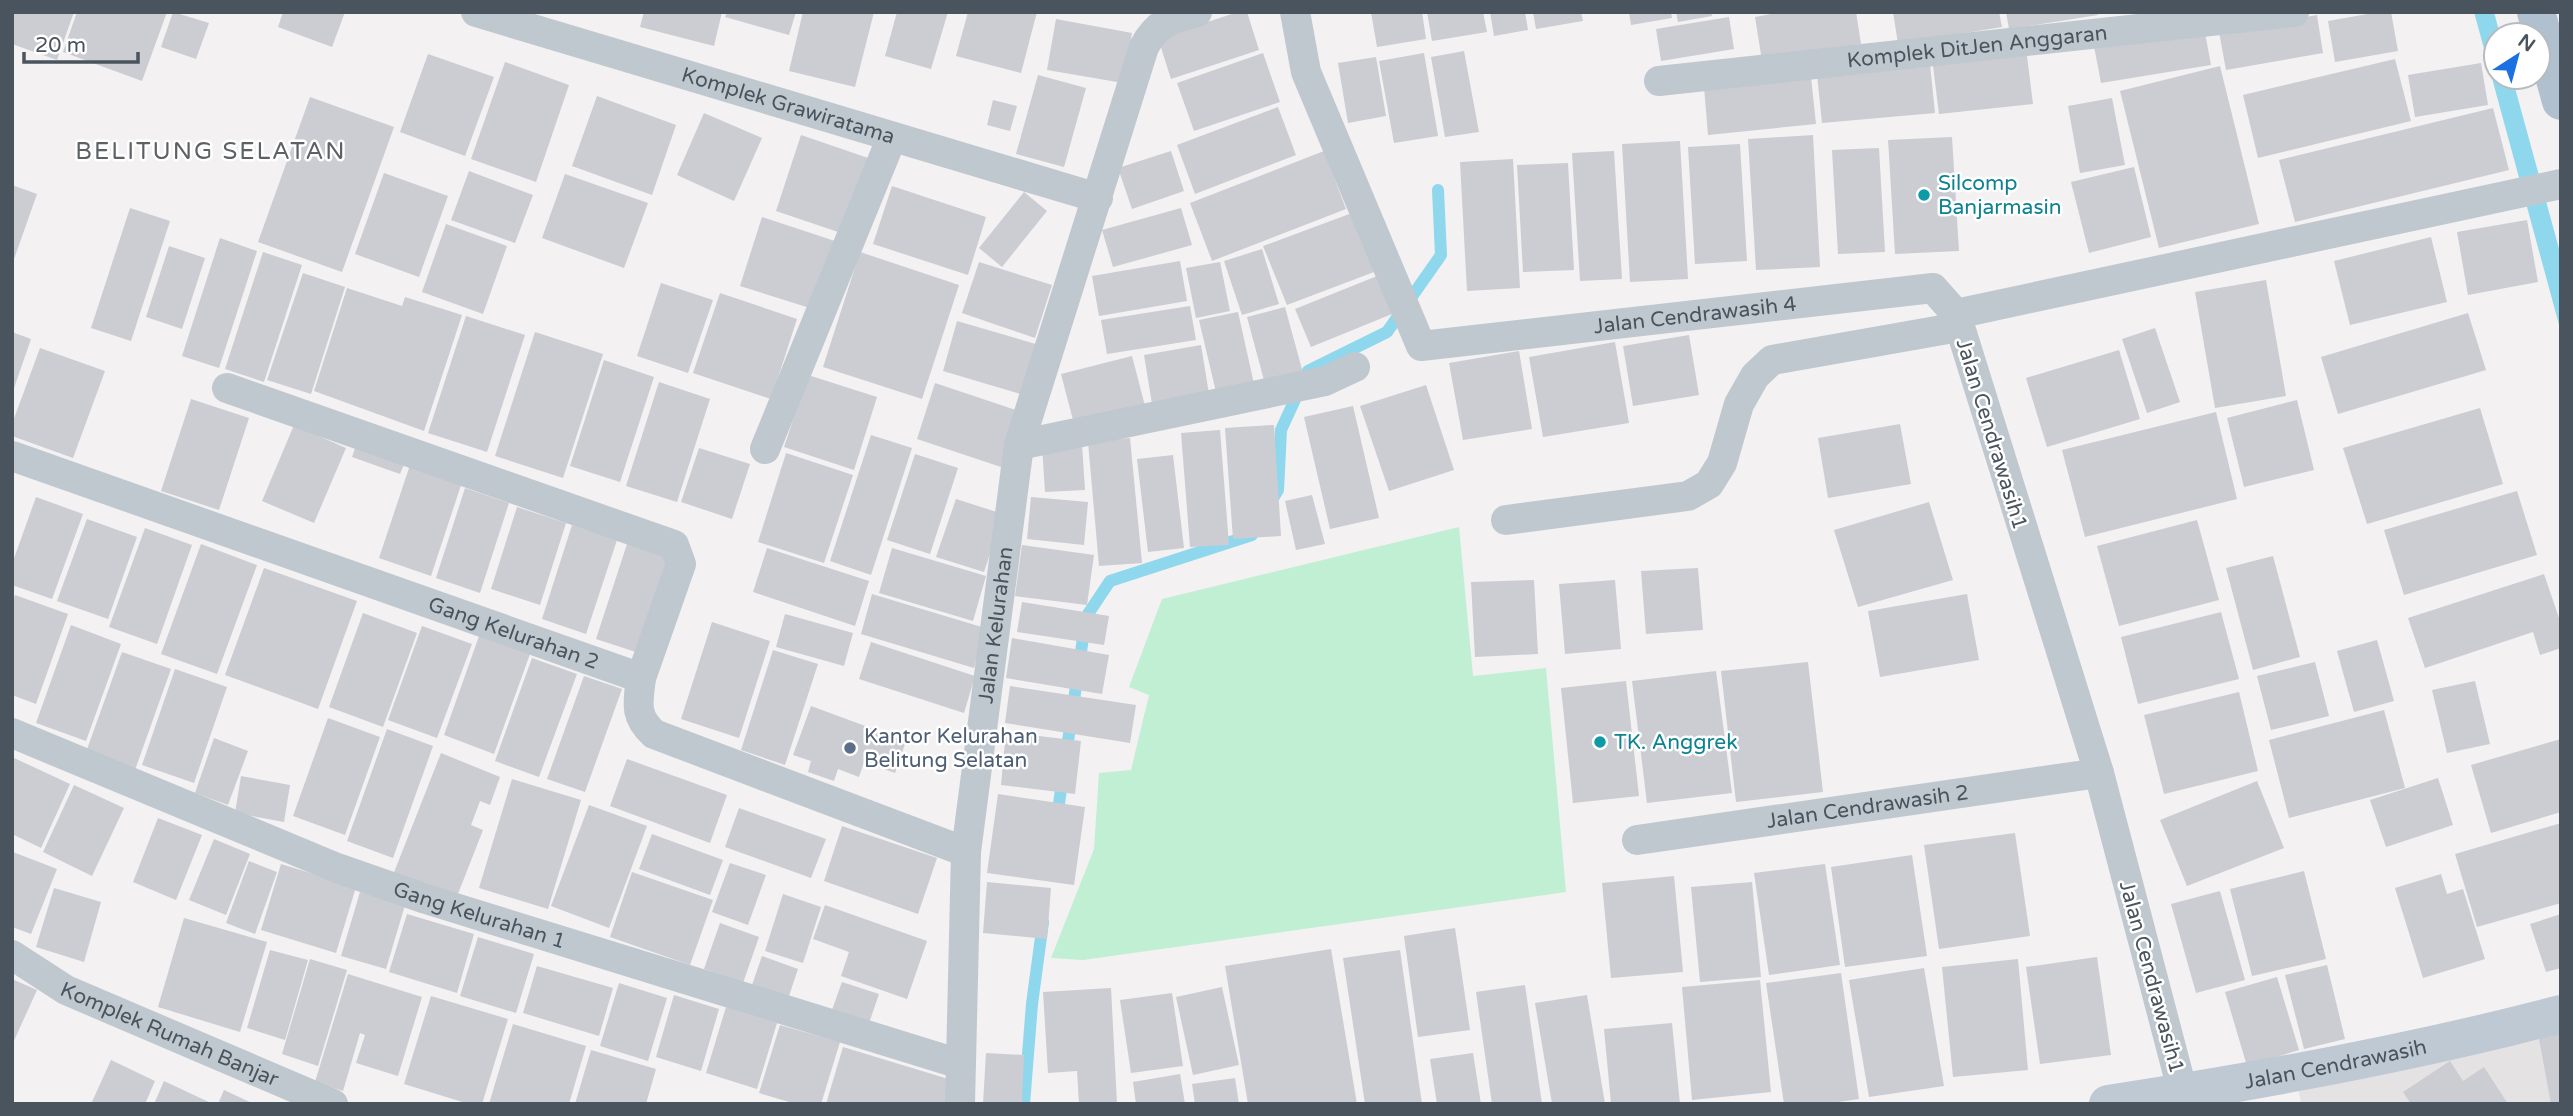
<svg xmlns="http://www.w3.org/2000/svg" width="2573" height="1116" viewBox="0 0 2573 1116" font-family="'Varela Round',sans-serif">
<style>
.education{fill:#e4e2e3}
.green{fill:#c1efd3}
.water{fill:#8fd7ec}
.lines{fill:none;stroke-linecap:round;stroke-linejoin:round}
.stream{stroke:#8fd7ec;stroke-width:12}
.building{fill:#cbcdd3}
.street{stroke:#bfc8cf;stroke-width:30}
.secondary{stroke:#bfc9d4;stroke-width:38}
.primary{stroke:#b1c0cf;stroke-width:38}
.culture-dot{fill:#0f9aa8;stroke:#fff;stroke-width:2.5}
.service-dot{fill:#5c6f8a;stroke:#fff;stroke-width:2.5}
.labels{text-anchor:middle;stroke-width:5;stroke-linejoin:round;paint-order:stroke}
.street-label{font-size:21px;fill:#49545e;stroke:#fff}
.culture-label{font-size:21px;fill:#0d838f;stroke:#fff;text-anchor:start}
.service-label{font-size:21px;fill:#4e5e75;stroke:#fff;text-anchor:start}
.quarter-label{font-size:24px;letter-spacing:2px;fill:#5d6166;stroke:#fff}
</style>
<rect width="100%" height="100%" fill="#f3f1f1"/>
<path class="education" d="M2561,1035V1104H2301L2299,1091Z"/>
<path class="green" d="M1459,527L1473,676L1546,668L1566,892L1083,960L1051,958L1094,849L1099,773L1131,770L1149,695L1129,687L1162,599Z"/>
<path class="water" d="M2474,12H2494L2500,35H2496V77H2512L2561,256V332Z"/>
<g class="lines">
<g class="stream">
<path d="M1272,500L1278,490L1281,430L1308,371L1387,332L1441,255L1438,190"/>
<path d="M1066,755L1086,617L1110,581L1252,535"/>
<path d="M1057,817L1063,776"/>
<path d="M1024,1104L1032,1004L1043,922"/>
</g>
</g>
<g class="building">
<path d="M12,12H74L57,60L12,44Z"/>
<path d="M77,12H167L142,81L63,52Z"/>
<path d="M173,12L209,23L196,59L161,47Z"/>
<path d="M283,12H345L332,47L278,27Z"/>
<path d="M644,12H722L714,46L640,27Z"/>
<path d="M727,12H796L789,35L725,17Z"/>
<path d="M803,12H874L855,87L789,71Z"/>
<path d="M897,12H948L931,69L885,56Z"/>
<path d="M968,12H1037L1021,73L956,56Z"/>
<path d="M1238,12H1247L1259,50L1171,79L1158,38Z"/>
<path d="M1371,12H1422L1426,39L1377,47Z"/>
<path d="M1427,12H1483L1487,32L1432,41Z"/>
<path d="M1490,12H1525L1528,30L1494,36Z"/>
<path d="M1533,12H1581L1583,21L1536,29Z"/>
<path d="M1629,12H1671L1672,18L1631,25Z"/>
<path d="M1676,12H1711L1712,16L1678,22Z"/>
<path d="M1781,12H1856L1861,44L1762,61L1755,17Z"/>
<path d="M1893,12H1999L2002,27L1898,44Z"/>
<path d="M2006,12H2097L2098,15L2009,29Z"/>
<path d="M2379,12H2391L2398,51L2335,62L2328,21Z"/>
<path d="M2317,15L2323,53L2226,70L2219,32Z"/>
<path d="M1729,17L1734,49L1661,61L1656,29Z"/>
<path d="M1056,19L1132,33L1123,83L1047,70Z"/>
<path d="M2204,27L2211,65L2101,83L2094,46Z"/>
<path d="M2026,48L2033,104L1939,114L1932,58Z"/>
<path d="M1464,51L1479,132L1445,137L1431,57Z"/>
<path d="M1263,53L1280,102L1194,131L1177,83Z"/>
<path d="M1424,53L1438,136L1394,143L1379,61Z"/>
<path d="M428,54L494,77L465,156L400,132Z"/>
<path d="M1376,57L1386,116L1348,123L1338,63Z"/>
<path d="M2395,59L2411,121L2258,158L2243,95Z"/>
<path d="M505,62L569,85L536,182L471,159Z"/>
<path d="M2481,63L2488,105L2415,117L2408,75Z"/>
<path d="M1930,64L1935,113L1822,123L1817,74Z"/>
<path d="M2220,66L2259,224L2159,248L2120,91Z"/>
<path d="M1038,75L1086,88L1064,167L1016,154Z"/>
<path d="M1811,77L1816,124L1708,135L1704,87Z"/>
<path d="M597,96L676,125L652,195L572,166Z"/>
<path d="M310,97L394,127L342,272L258,242Z"/>
<path d="M2112,98L2125,165L2080,173L2068,106Z"/>
<path d="M993,100L1017,106L1010,131L987,125Z"/>
<path d="M1278,107L1296,155L1195,194L1177,145Z"/>
<path d="M2493,108L2509,170L2295,222L2279,160Z"/>
<path d="M704,113L762,138L734,201L677,175Z"/>
<path d="M801,135L871,159L847,235L776,211Z"/>
<path d="M1813,135L1820,267L1756,270L1748,139Z"/>
<path d="M1952,137L1959,251L1895,254L1888,140Z"/>
<path d="M1680,141L1688,279L1630,282L1622,144Z"/>
<path d="M1740,144L1747,261L1695,264L1688,147Z"/>
<path d="M1879,148L1885,252L1838,254L1832,150Z"/>
<path d="M1171,151L1184,191L1132,209L1118,168Z"/>
<path d="M1324,151L1346,209L1212,261L1190,203Z"/>
<path d="M1614,151L1622,279L1580,281L1572,153Z"/>
<path d="M1513,159L1520,288L1467,291L1460,162Z"/>
<path d="M1568,163L1574,270L1523,272L1517,165Z"/>
<path d="M2134,167L2151,237L2089,253L2071,182Z"/>
<path d="M469,171L533,195L515,243L451,220Z"/>
<path d="M384,173L448,196L419,277L355,254Z"/>
<path d="M565,174L648,203L624,268L542,238Z"/>
<path d="M12,185L37,194L13,262H12Z"/>
<path d="M892,186L986,217L968,275L873,244Z"/>
<path d="M1024,192L1047,211L1002,267L979,248Z"/>
<path d="M130,208L170,221L131,341L91,328Z"/>
<path d="M1181,208L1192,245L1113,267L1102,230Z"/>
<path d="M1352,213L1374,272L1287,305L1263,246Z"/>
<path d="M762,217L835,241L813,309L740,286Z"/>
<path d="M2527,220L2538,282L2468,295L2457,232Z"/>
<path d="M446,224L507,246L483,314L422,292Z"/>
<path d="M2431,237L2447,302L2350,325L2334,261Z"/>
<path d="M220,238L257,251L219,368L182,356Z"/>
<path d="M169,246L205,258L182,329L146,317Z"/>
<path d="M1262,249L1279,304L1242,315L1224,261Z"/>
<path d="M263,252L302,265L264,382L225,369Z"/>
<path d="M860,252L959,285L922,399L823,367Z"/>
<path d="M1180,261L1187,301L1099,316L1092,276Z"/>
<path d="M979,262L1052,285L1035,338L962,313Z"/>
<path d="M1220,262L1230,311L1196,318L1186,268Z"/>
<path d="M303,273L345,287L311,394L267,380Z"/>
<path d="M1377,276L1392,314L1311,347L1295,309Z"/>
<path d="M2266,280L2286,396L2215,408L2195,292Z"/>
<path d="M661,283L713,300L688,373L637,356Z"/>
<path d="M347,288L402,306L405,297L462,315L424,431L314,391Z"/>
<path d="M720,293L797,319L771,399L693,373Z"/>
<path d="M1190,306L1196,340L1107,354L1101,320Z"/>
<path d="M1285,307L1303,373L1265,384L1247,317Z"/>
<path d="M1238,312L1254,384L1216,392L1199,320Z"/>
<path d="M2468,313L2486,370L2338,414L2321,357Z"/>
<path d="M466,316L525,335L487,452L428,433Z"/>
<path d="M957,321L1039,345L1024,395L943,371Z"/>
<path d="M2155,328L2180,402L2147,413L2122,339Z"/>
<path d="M12,332L31,339L13,391H12Z"/>
<path d="M535,332L603,354L563,478L495,456Z"/>
<path d="M1689,335L1699,395L1633,406L1623,346Z"/>
<path d="M1615,342L1629,423L1543,437L1529,357Z"/>
<path d="M1201,345L1210,400L1153,410L1144,355Z"/>
<path d="M40,348L105,371L73,458L12,436V424Z"/>
<path d="M2119,350L2140,419L2047,447L2026,378Z"/>
<path d="M1519,351L1532,429L1463,440L1449,363Z"/>
<path d="M1132,356L1145,406L1074,424L1061,374Z"/>
<path d="M604,360L654,377L620,482L570,466Z"/>
<path d="M808,375L877,397L854,470L784,447Z"/>
<path d="M659,382L710,399L677,502L626,486Z"/>
<path d="M935,383L1019,411L1001,467L917,439Z"/>
<path d="M1426,385L1454,470L1389,491L1360,406Z"/>
<path d="M191,399L249,418L219,510L161,491Z"/>
<path d="M2297,400L2314,470L2244,487L2227,418Z"/>
<path d="M1353,406L1379,518L1330,529L1304,417Z"/>
<path d="M2480,408L2503,484L2367,524L2343,448Z"/>
<path d="M2216,412L2237,499L2085,537L2062,450Z"/>
<path d="M1900,424L1911,484L1828,498L1818,438Z"/>
<path d="M294,425L346,448L314,523L262,501Z"/>
<path d="M1274,425L1281,536L1233,539L1225,428Z"/>
<path d="M1220,430L1229,545L1190,547L1181,433Z"/>
<path d="M871,435L912,448L871,575L830,561Z"/>
<path d="M359,437L408,455L400,474L352,457Z"/>
<path d="M1130,438L1142,563L1099,566L1088,442Z"/>
<path d="M1082,444L1085,490L1045,492L1042,446Z"/>
<path d="M699,448L750,464L732,519L681,502Z"/>
<path d="M786,453L853,475L824,563L758,542Z"/>
<path d="M915,454L958,468L930,554L887,540Z"/>
<path d="M1173,455L1184,548L1148,552L1137,459Z"/>
<path d="M411,462L463,479L431,576L379,558Z"/>
<path d="M465,488L509,503L480,593L436,578Z"/>
<path d="M2517,491L2537,555L2404,595L2384,530Z"/>
<path d="M1312,495L1325,544L1296,550L1285,501Z"/>
<path d="M36,497L83,514L52,599L12,585V564Z"/>
<path d="M1031,497L1088,502L1084,545L1027,539Z"/>
<path d="M956,499L1003,514L984,572L936,557Z"/>
<path d="M1929,502L1953,580L1858,607L1834,530Z"/>
<path d="M517,507L566,523L540,605L491,589Z"/>
<path d="M87,519L137,537L108,619L57,601Z"/>
<path d="M2197,520L2219,600L2119,626L2097,546Z"/>
<path d="M572,525L617,540L586,634L542,619Z"/>
<path d="M145,528L192,545L157,644L109,627Z"/>
<path d="M201,544L257,565L217,674L161,654Z"/>
<path d="M627,544L672,559L642,654L596,639Z"/>
<path d="M1022,545L1094,555L1087,605L1015,596Z"/>
<path d="M767,548L869,581L855,626L753,592Z"/>
<path d="M892,548L986,576L973,621L879,593Z"/>
<path d="M2273,556L2300,657L2253,670L2226,568Z"/>
<path d="M264,568L357,601L318,709L225,675Z"/>
<path d="M1698,568L1703,630L1646,634L1641,571Z"/>
<path d="M2544,574L2561,624V648L2540,655L2533,632L2425,668L2408,618Z"/>
<path d="M1534,580L1538,654L1475,657L1471,582Z"/>
<path d="M1615,580L1621,649L1565,654L1559,584Z"/>
<path d="M872,594L985,628L974,668L861,634Z"/>
<path d="M1967,594L1979,660L1880,677L1868,611Z"/>
<path d="M15,595L68,614L36,704L12,695V604Z"/>
<path d="M1022,602L1109,616L1104,645L1017,632Z"/>
<path d="M2221,612L2239,679L2138,704L2121,637Z"/>
<path d="M363,613L417,633L383,727L329,707Z"/>
<path d="M785,614L853,633L844,666L776,647Z"/>
<path d="M712,622L770,641L739,738L681,719Z"/>
<path d="M71,625L121,644L86,741L36,723Z"/>
<path d="M422,626L472,644L437,738L388,720Z"/>
<path d="M479,636L530,654L494,754L444,735Z"/>
<path d="M1012,638L1109,655L1102,694L1006,678Z"/>
<path d="M2377,640L2394,701L2354,712L2337,651Z"/>
<path d="M871,642L975,676L964,713L859,679Z"/>
<path d="M773,650L818,664L785,765L741,750Z"/>
<path d="M122,652L171,669L135,770L86,752Z"/>
<path d="M532,658L577,674L539,777L495,761Z"/>
<path d="M1808,662L1823,792L1736,802L1721,671Z"/>
<path d="M2315,662L2329,716L2271,730L2257,676Z"/>
<path d="M175,669L227,687L194,783L142,765Z"/>
<path d="M1716,671L1732,793L1647,803L1632,681Z"/>
<path d="M584,676L622,689L585,792L547,779Z"/>
<path d="M1626,681L1639,796L1573,803L1561,688Z"/>
<path d="M2475,681L2490,744L2447,753L2432,690Z"/>
<path d="M1010,686L1136,705L1130,743L1005,723Z"/>
<path d="M2239,692L2258,771L2164,794L2144,715Z"/>
<path d="M811,706L906,741L895,773L864,762L859,777L838,769L834,781L808,772L811,761L793,755Z"/>
<path d="M2384,710L2405,788L2289,818L2269,740Z"/>
<path d="M328,718L380,737L345,835L293,816Z"/>
<path d="M387,729L433,746L393,858L347,841Z"/>
<path d="M1006,732L1081,741L1075,794L1001,785Z"/>
<path d="M214,738L248,751L228,805L195,793Z"/>
<path d="M2561,739V812L2491,833L2471,765Z"/>
<path d="M441,753L500,777L490,805L480,801L471,825L483,830L456,899L393,875Z"/>
<path d="M12,757L70,784L41,848L12,834Z"/>
<path d="M627,759L727,795L710,843L610,806Z"/>
<path d="M241,776L290,785L284,822L235,813Z"/>
<path d="M2438,778L2453,825L2386,847L2370,800Z"/>
<path d="M512,779L581,800L548,909L479,888Z"/>
<path d="M2257,781L2284,848L2187,886L2160,820Z"/>
<path d="M74,785L124,808L92,876L43,852Z"/>
<path d="M998,794L1085,807L1074,885L987,873Z"/>
<path d="M589,805L647,826L609,928L551,906Z"/>
<path d="M739,808L826,839L811,878L725,847Z"/>
<path d="M158,818L202,835L176,900L133,882Z"/>
<path d="M2561,823V903L2477,927L2455,854Z"/>
<path d="M842,826L937,858L918,914L824,881Z"/>
<path d="M2015,833L2030,936L1939,949L1924,845Z"/>
<path d="M652,834L723,860L710,895L639,869Z"/>
<path d="M214,839L250,854L226,915L189,900Z"/>
<path d="M13,852L57,869L31,934L12,927Z"/>
<path d="M1912,855L1927,956L1845,967L1831,867Z"/>
<path d="M249,861L277,872L255,934L226,923Z"/>
<path d="M730,863L766,875L748,925L712,912Z"/>
<path d="M281,864L356,887L336,953L261,930Z"/>
<path d="M1825,864L1840,965L1769,975L1754,873Z"/>
<path d="M2304,871L2326,959L2252,976L2230,889Z"/>
<path d="M632,872L713,900L690,965L610,937Z"/>
<path d="M2441,874L2447,894L2463,889L2485,959L2423,978L2395,888Z"/>
<path d="M1674,876L1683,972L1611,978L1602,883Z"/>
<path d="M987,882L1051,888L1047,939L983,933Z"/>
<path d="M1752,882L1761,977L1700,982L1691,887Z"/>
<path d="M54,888L101,902L84,962L36,947Z"/>
<path d="M2220,891L2245,980L2196,993L2171,904Z"/>
<path d="M360,892L405,905L386,969L341,956Z"/>
<path d="M783,894L821,907L803,963L765,951Z"/>
<path d="M825,905L927,941L907,999L841,976L849,952L813,939Z"/>
<path d="M407,914L474,934L457,993L389,972Z"/>
<path d="M2561,914V968L2546,972L2530,924Z"/>
<path d="M184,918L267,942L240,1032L158,1007Z"/>
<path d="M720,923L759,937L743,983L704,969Z"/>
<path d="M1455,928L1470,1030L1418,1037L1404,936Z"/>
<path d="M478,937L534,954L516,1013L460,996Z"/>
<path d="M1331,949L1357,1104H1248L1225,966Z"/>
<path d="M270,950L308,960L285,1040L247,1028Z"/>
<path d="M1400,950L1422,1104H1365L1343,958Z"/>
<path d="M762,956L798,969L788,999L752,985Z"/>
<path d="M2097,957L2111,1055L2040,1064L2026,967Z"/>
<path d="M310,959L347,970L318,1066L282,1054Z"/>
<path d="M2018,959L2028,1070L1953,1077L1942,967Z"/>
<path d="M2327,965L2345,1039L2304,1049L2285,975Z"/>
<path d="M537,966L613,988L599,1036L523,1013Z"/>
<path d="M1924,968L1944,1086L1869,1097L1849,980Z"/>
<path d="M1841,973L1859,1099L1824,1104H1784L1766,983Z"/>
<path d="M348,974L422,997L398,1076L356,1063L365,1035L360,1033L343,1091L315,1082Z"/>
<path d="M2277,977L2299,1050L2247,1066L2225,992Z"/>
<path d="M12,979L37,990L12,1045Z"/>
<path d="M1760,980L1771,1092L1692,1100L1682,987Z"/>
<path d="M842,982L879,994L869,1023L832,1010Z"/>
<path d="M619,983L667,998L648,1061L600,1046Z"/>
<path d="M1525,985L1542,1104H1492L1476,992Z"/>
<path d="M1222,987L1239,1065L1193,1075L1176,997Z"/>
<path d="M1111,988L1117,1104H1079L1077,1071L1048,1073L1043,992Z"/>
<path d="M1172,993L1183,1066L1131,1073L1120,1000Z"/>
<path d="M674,995L719,1009L701,1071L656,1057Z"/>
<path d="M1587,995L1605,1104H1552L1535,1003Z"/>
<path d="M431,996L508,1019L482,1104H469L404,1084Z"/>
<path d="M726,1007L777,1023L757,1089L706,1073Z"/>
<path d="M1672,1023L1680,1104H1611L1604,1029Z"/>
<path d="M513,1024L586,1046L569,1104H489Z"/>
<path d="M2561,1024V1104H2551L2537,1028Z"/>
<path d="M780,1025L840,1042L821,1104H796L759,1093Z"/>
<path d="M843,1047L955,1081L948,1104H826Z"/>
<path d="M591,1050L656,1069L646,1104H575Z"/>
<path d="M986,1053L1024,1055L1022,1104H983Z"/>
<path d="M1473,1053L1481,1104H1437L1430,1059Z"/>
<path d="M111,1060L155,1081L145,1104H91Z"/>
<path d="M2450,1061L2463,1081L2484,1067L2508,1104H2411L2403,1092Z"/>
<path d="M1180,1074L1185,1104H1136L1133,1082Z"/>
<path d="M1235,1078L1239,1104H1195L1192,1084Z"/>
<path d="M164,1081L213,1104H154Z"/>
<path d="M224,1090L254,1104H218Z"/>
</g>
<g class="lines">
<g class="street">
<path id="s1" d="M476,12L1098,198"/>
<path id="s2" d="M1295,12L1306,72L1421,346L1933,288L1956,314"/>
<path id="s3" d="M1659,81L2294,12"/>
<path d="M227,388L674,545L681,564L641,678"/>
<path d="M1019,445L1325,381L1355,367"/>
<path d="M765,449L892,137"/>
<path id="s4" d="M12,456L641,678C638,703 634,716 654,734L966,852"/>
<path d="M1506,520L1688,496L1709,484L1722,463L1739,404L1755,376L1772,360L1959,327"/>
<path id="s5" d="M12,733L337,868L426,899L960,1064"/>
<path id="s6" d="M1637,840L2099,773"/>
<path id="s7" d="M12,955L66,990L333,1104"/>
<path d="M2183,1093L2099,773L1956,314L2561,184"/>
<path id="s8" d="M960,1104L966,852L1019,445L1144,47C1157,22 1171,19 1197,12"/>
</g>
<path class="secondary" id="s9" d="M2108,1104C2260,1081 2412,1053 2561,1014"/>
<path class="primary" d="M2536,12L2561,101"/>
</g>
<g class="culture-dot">
<circle cx="1924" cy="195" r="7"/>
<circle cx="1600" cy="742" r="7"/>
</g>
<circle class="service-dot" cx="850" cy="748" r="7"/>
<g class="labels">
<g class="street-label">
<text dy="7" stroke="none"><textPath href="#s3" startOffset="320">Komplek DitJen Anggaran</textPath></text>
<text dy="7" stroke="none"><textPath href="#s1" startOffset="326">Komplek Grawiratama</textPath></text>
<text dy="7" stroke="none"><textPath href="#s2" startOffset="634">Jalan Cendrawasih 4</textPath></text>
<text transform="translate(1992 434) rotate(73)" y="7">Jalan Cendrawasih1</text>
<text dy="7" stroke="none"><textPath href="#s8" startOffset="481">Jalan Kelurahan</textPath></text>
<text dy="7" stroke="none"><textPath href="#s4" startOffset="532">Gang Kelurahan 2</textPath></text>
<text dy="7" stroke="none"><textPath href="#s6" startOffset="233">Jalan Cendrawasih 2</textPath></text>
<text dy="7" stroke="none"><textPath href="#s5" startOffset="502">Gang Kelurahan 1</textPath></text>
<text transform="translate(2152 977) rotate(75)" y="7">Jalan Cendrawasih1</text>
<text dy="7" stroke="none"><textPath href="#s7" startOffset="177">Komplek Rumah Banjar</textPath></text>
<text dy="7" stroke="none"><textPath href="#s9" startOffset="231">Jalan Cendrawasih</textPath></text>
</g>
<g class="culture-label">
<text x="1938" y="190">Silcomp<tspan x="1938" dy="24">Banjarmasin</tspan></text>
<text x="1614" y="749">TK. Anggrek</text>
</g>
<g class="service-label">
<text x="864" y="743">Kantor Kelurahan<tspan x="864" dy="24">Belitung Selatan</tspan></text>
</g>
<g class="quarter-label">
<text x="211" y="159">BELITUNG SELATAN</text>
</g>
</g>
<rect width="2573" height="1116" fill="none" stroke="#49545e" stroke-width="28"/>
<g transform="translate(2517 56) rotate(36)"><circle r="33" fill="#ffffff" stroke="#b6bbbf" stroke-width="2"/>
<path d="M0-5L12 26L0 18L-12 26Z" fill="#1b71e3"/>
<text y="-10" font-size="19" font-weight="bold" text-anchor="middle" fill="#49545e">N</text>
</g>
<path d="M24 52v10h114v-10" fill="none" stroke="#49545e" stroke-width="3.5"/>
<text x="35" y="52" font-size="21" fill="#49545e" stroke="#ffffff" stroke-width="5" paint-order="stroke">20 m</text>
</svg>
